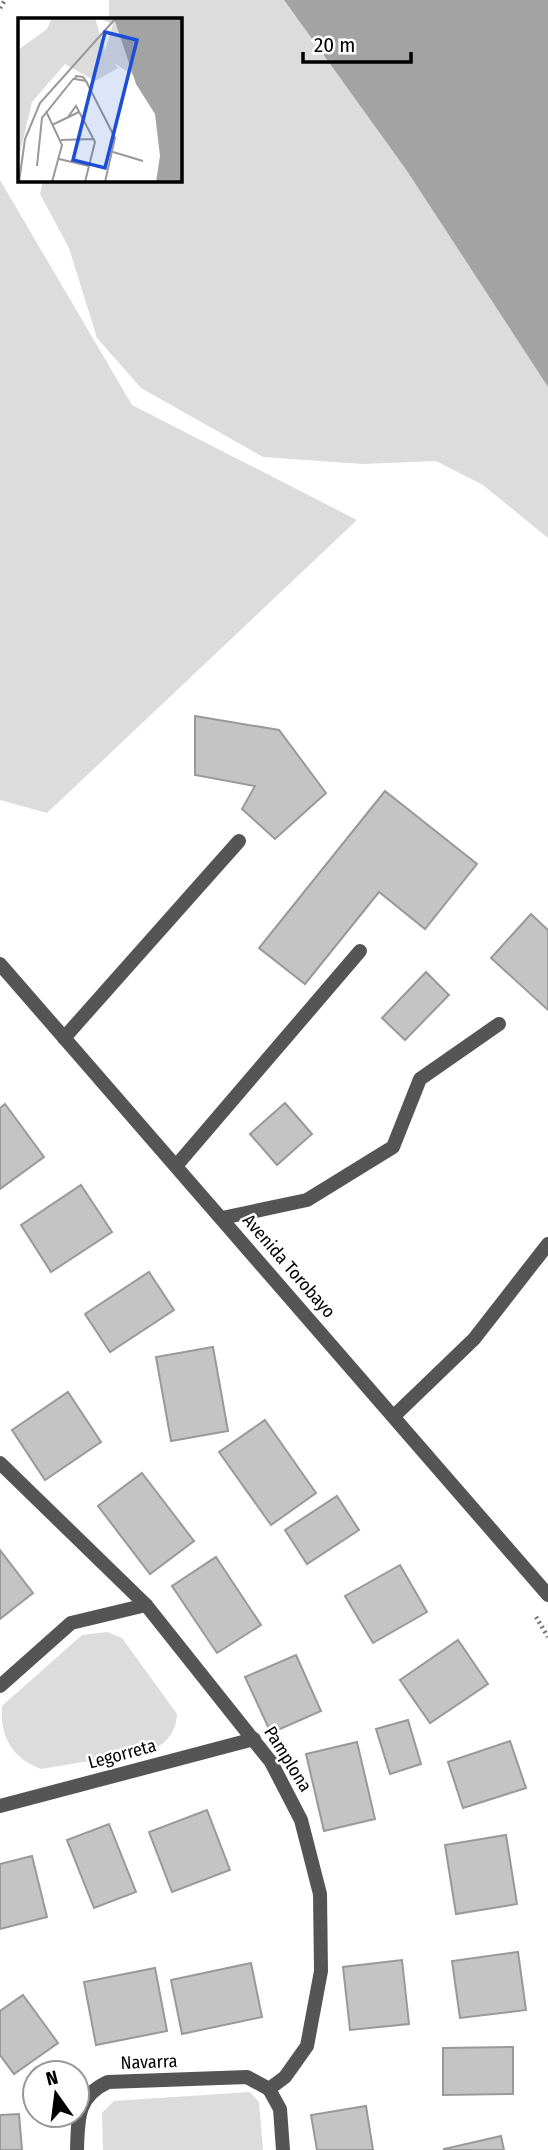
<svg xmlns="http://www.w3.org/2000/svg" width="548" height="2150" viewBox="0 0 548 2150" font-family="'Fira Sans Condensed',sans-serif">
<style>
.green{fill:#dcdcdc}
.water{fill:#a3a3a3}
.building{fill:#c4c4c4;stroke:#999;stroke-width:2}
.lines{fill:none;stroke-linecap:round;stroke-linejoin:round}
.path{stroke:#777;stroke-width:4.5;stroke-dasharray:2 3.5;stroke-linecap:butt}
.service{stroke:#555;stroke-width:14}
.minor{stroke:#555;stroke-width:14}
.labels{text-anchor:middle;stroke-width:5;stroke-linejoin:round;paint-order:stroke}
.street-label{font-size:18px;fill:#000;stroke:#fff}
.inset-road{fill:none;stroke:#999;stroke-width:2}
.view{fill:#1d4ed8;fill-opacity:0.15;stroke:#1d4ed8;stroke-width:3.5}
.inset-edge{fill:none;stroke:#000;stroke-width:3.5}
</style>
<rect width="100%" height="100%" fill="#fff"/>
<g class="green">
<path d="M109,0H284L407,171L548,387V538L483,485L436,461L363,464L263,457L141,388L97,338L69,248L40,194L43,180H180V19H109Z"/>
<path d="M0,180L132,405L357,520L47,813L0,800Z"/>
<path d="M107,1632L122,1638L177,1714C176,1733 166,1744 149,1751L41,1769C12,1758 0,1737 2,1706L82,1635Z"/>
<path d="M250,2092L259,2102L263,2150H103L102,2113L114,2101Z"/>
</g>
<path class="water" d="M284,0H548V387L407,171Z"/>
<g class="building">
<path d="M195,716L279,730L326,793L275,839L242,809L255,786L195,775Z"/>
<path d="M385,791L477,864L425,929L379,892L305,984L259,948Z"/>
<path d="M531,914L548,930V1010L491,958Z"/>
<path d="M426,972L449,995L405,1040L382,1018Z"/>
<path d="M285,1103L312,1134L277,1165L250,1134Z"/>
<path d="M5,1104L44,1157L0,1189V1108Z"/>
<path d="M81,1185L112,1232L51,1272L21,1225Z"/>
<path d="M149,1272L174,1310L110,1352L85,1314Z"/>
<path d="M213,1347L228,1431L171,1441L156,1357Z"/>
<path d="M68,1392L101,1442L45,1480L12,1430Z"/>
<path d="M265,1420L316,1493L271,1525L219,1452Z"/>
<path d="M142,1473L194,1541L150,1574L98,1506Z"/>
<path d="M337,1496L359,1530L307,1564L285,1530Z"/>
<path d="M0,1550L33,1593L0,1619Z"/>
<path d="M216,1557L261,1625L217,1653L172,1586Z"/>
<path d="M400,1565L427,1612L373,1643L345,1596Z"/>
<path d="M458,1640L488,1684L430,1723L400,1680Z"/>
<path d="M296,1655L321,1711L271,1733L245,1677Z"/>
<path d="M408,1720L421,1764L390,1774L376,1729Z"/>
<path d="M510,1741L526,1788L463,1808L448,1762Z"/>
<path d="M357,1742L375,1819L324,1831L306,1754Z"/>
<path d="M207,1810L230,1870L172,1892L149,1832Z"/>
<path d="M109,1824L136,1892L94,1908L67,1840Z"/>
<path d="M506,1835L517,1904L456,1914L445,1845Z"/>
<path d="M32,1856L47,1917L0,1929V1864Z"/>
<path d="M518,1952L526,2010L460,2018L452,1961Z"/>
<path d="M402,1960L409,2024L350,2030L343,1967Z"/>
<path d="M251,1963L262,2017L182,2034L171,1980Z"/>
<path d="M155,1968L167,2031L96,2045L84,1982Z"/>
<path d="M23,1995L58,2043L14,2074L0,2055V2011Z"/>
<path d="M513,2047V2094L443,2095V2048Z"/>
<path d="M366,2106L373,2150H317L311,2115Z"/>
<path d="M19,2114L22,2150H0V2115Z"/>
<path d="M501,2136L504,2150H444V2149Z"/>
</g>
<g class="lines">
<g class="path">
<path d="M0,8L5,0"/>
<path d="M536,1617L548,1637"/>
</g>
<g class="service">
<path d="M64,1038L239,841"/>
<path d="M176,1166L360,951"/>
<path d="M222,1218L307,1200L393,1147L420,1079L499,1024"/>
<path d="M394,1416L474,1339L548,1244"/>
</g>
<g class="minor">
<path d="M0,964L548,1595"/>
<path d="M0,1463L146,1605L271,1762L301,1820L320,1894L321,1971L307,2046L285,2077L269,2089"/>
<path d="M0,1686L71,1623L146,1605"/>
<path d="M0,1806L254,1739"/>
<path d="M269,2089L280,2109L283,2150"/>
<path d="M77,2150C78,2119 77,2096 108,2082L247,2077L269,2089"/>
</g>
</g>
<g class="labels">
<g class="street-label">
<text transform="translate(289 1266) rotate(49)" y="6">Avenida Torobayo</text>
<text transform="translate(122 1754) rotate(-15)" y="6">Legorreta</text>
<text transform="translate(288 1759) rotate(58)" y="6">Pamplona</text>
<text transform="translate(149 2062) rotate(-2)" y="6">Navarra</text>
</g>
</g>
<g transform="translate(18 18)">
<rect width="164" height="164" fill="#fff"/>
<path d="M34,0H77L87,33L95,6L79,0H96L119,60L96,45L100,50L77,63L47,46L14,84L0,144V32L29,11Z" fill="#dcdcdc"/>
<path d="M96,0H164V164H138L142,138L137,96L118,66Z" fill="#a3a3a3"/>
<path class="inset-road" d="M58,58L65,59L68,63L57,61ZM68,63L97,120L87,164M28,93L44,127L34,164M50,99L58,88L77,124L67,164M34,107L61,94M43,122L76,121M95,134L125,143M41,141L71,148M19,148L24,100L56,60M1,164L7,121L22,85L98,0"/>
<path class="view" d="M87,14L119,22L87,150L55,142Z"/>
<rect width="164" height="164" class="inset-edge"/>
</g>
<g transform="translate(56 2094) rotate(346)"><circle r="33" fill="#ffffff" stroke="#999999" stroke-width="2"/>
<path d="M0-5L12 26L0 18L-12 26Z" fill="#000000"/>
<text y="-10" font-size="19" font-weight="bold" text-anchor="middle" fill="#000000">N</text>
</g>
<path d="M303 52v10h108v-10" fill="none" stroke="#000000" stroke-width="3.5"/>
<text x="314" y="52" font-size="21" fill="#000000" stroke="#ffffff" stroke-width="5" paint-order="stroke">20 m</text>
</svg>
